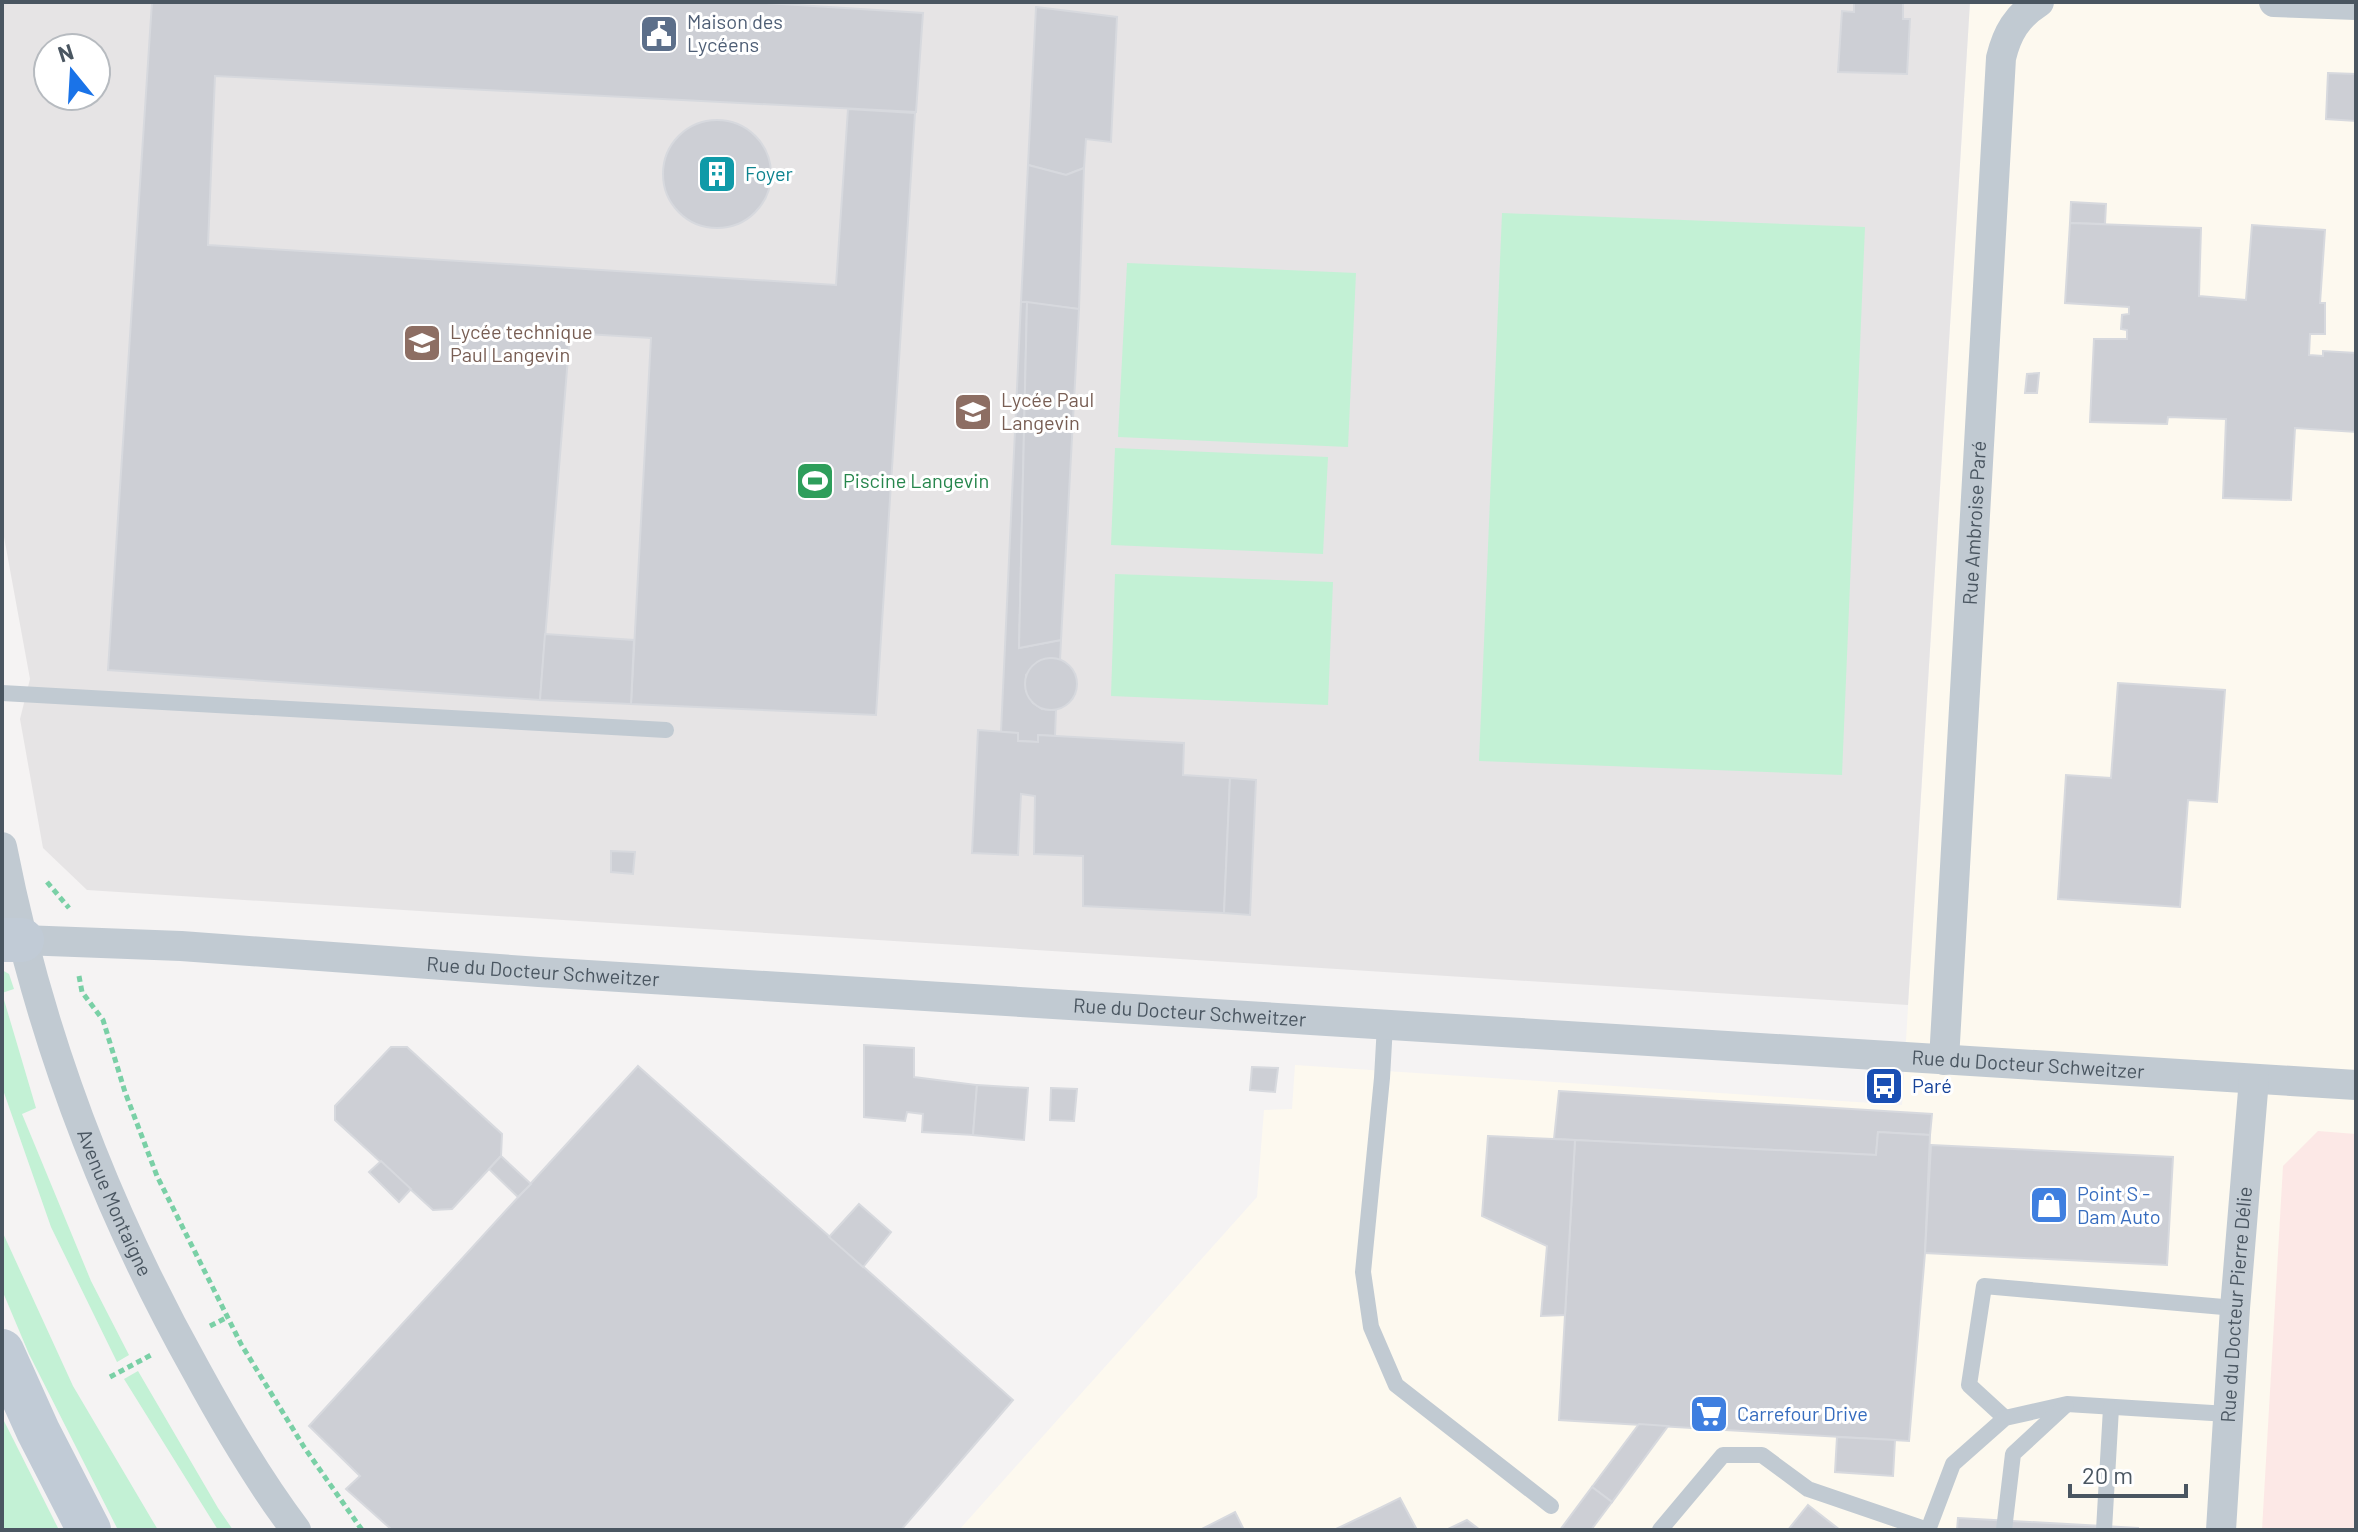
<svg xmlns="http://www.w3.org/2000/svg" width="2358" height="1532" viewBox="0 0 2358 1532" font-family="Barlow,sans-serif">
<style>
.commercial{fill:#fdf9ef}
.education{fill:#e6e4e5;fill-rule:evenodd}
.medical{fill:#fce8e6}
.green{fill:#c3f1d5}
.building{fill:#cdcfd5;stroke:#d7d9de;stroke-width:2}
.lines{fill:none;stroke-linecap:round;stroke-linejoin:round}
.path{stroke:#7ad0a6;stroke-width:5;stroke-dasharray:6 4;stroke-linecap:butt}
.lane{stroke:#c1cad2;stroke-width:16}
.street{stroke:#c1cad2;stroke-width:30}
.secondary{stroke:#c1cbd6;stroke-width:44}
.labels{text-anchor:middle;stroke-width:6;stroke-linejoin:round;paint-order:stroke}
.service-label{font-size:20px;fill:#4e5e75;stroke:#fff;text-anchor:start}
.culture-label{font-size:20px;fill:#0d838f;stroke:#fff;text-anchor:start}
.education-label{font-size:20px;fill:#785e54;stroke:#fff;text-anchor:start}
.leisure-label{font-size:20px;fill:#27864d;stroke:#fff;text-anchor:start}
.street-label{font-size:20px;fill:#4a5661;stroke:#fff}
.transit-label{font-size:20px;fill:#164399;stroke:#fff;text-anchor:start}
.shop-label{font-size:20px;fill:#366cbe;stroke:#fff;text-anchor:start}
</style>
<rect width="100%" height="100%" fill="#f5f3f3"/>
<path class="commercial" d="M1970,2H2356V1530H959L1257,1197L1264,1110L1292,1109L1295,1065L1902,1105Z"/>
<path class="education" d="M2,2H1970L1908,1005L87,890L43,848L20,719L30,679L2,526ZM48,48H96V96H48Z"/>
<path class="medical" d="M2318,1131L2356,1134V1530H2262L2283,1166Z"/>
<g class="green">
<path d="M1502,213L1865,227L1842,775L1479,761Z"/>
<path d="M1127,263L1356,273L1348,447L1118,437Z"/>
<path d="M1115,448L1328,457L1323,554L1111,545Z"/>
<path d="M1115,574L1333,582L1328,705L1111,696Z"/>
<path d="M2,970L9,974L14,989L2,993L36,1108L22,1114L91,1281L129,1355L117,1362L51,1227L2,1087Z"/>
<path d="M2,1231L73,1386L158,1530H118L29,1354L2,1290Z"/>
<path d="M138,1371L218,1508L233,1530H218L124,1379Z"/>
<path d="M2,1417L59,1530H2Z"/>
</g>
<g class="building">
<path d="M152,2H749L923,13L916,112L215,76L208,245L836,285L848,109L915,113L876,715L631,704L651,338L570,333L540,700L108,670Z"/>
<path d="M1854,2H1903V19H1910L1907,74L1838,72L1842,11L1854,12Z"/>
<path d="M1036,7L1117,17L1111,142L1086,139L1084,168L1066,175L1028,165Z"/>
<path d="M2328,73L2356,74V121L2326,119Z"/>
<circle cx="717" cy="174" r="54"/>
<path d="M1028,165L1066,175L1084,168L1079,309L1021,302Z"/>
<path d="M2071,202L2106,204L2105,224L2070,223Z"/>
<path d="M2070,223L2201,228L2199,296L2246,300L2252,225L2325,230L2320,303H2325V334H2310L2309,355L2323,356V351L2356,353V432L2295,428L2291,500L2223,498L2226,419L2168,417L2167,424L2090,422L2094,339H2127V330L2121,329L2122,315L2129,314V307L2065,303Z"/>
<path d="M1021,302H1027L1019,648L1061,640L1060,660L1040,661L1026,675V691L1033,703L1042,709L1056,710L1055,736L1038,735V742L1018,741V733L1001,732Z"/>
<path d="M1027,302L1079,309L1061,640L1019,648Z"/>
<path d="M2039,373L2037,393H2025L2027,374Z"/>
<path d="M545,634L634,640L631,704L540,700Z"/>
<circle cx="1051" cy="684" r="26"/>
<path d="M2118,683L2225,690L2217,802L2188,800L2180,907L2058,899L2066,775L2111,778Z"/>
<path d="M978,730L1018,733V741L1038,742V735L1184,743L1183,775L1230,778L1224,913L1083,906V856L1034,854L1035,796L1021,794L1018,855L972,853Z"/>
<path d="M1230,778L1256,780L1250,915L1224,913Z"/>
<path d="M611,851L635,852L633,874L611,872Z"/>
<path d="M864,1045L914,1048V1077L977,1085L973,1135L922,1132L923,1114L907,1112L905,1121L864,1117Z"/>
<path d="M391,1047H407L502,1134L501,1156L452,1209L433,1210L335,1120V1106Z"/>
<path d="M638,1066L1013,1400L901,1530H392L346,1489L360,1476L309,1426Z"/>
<path d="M1252,1067L1278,1068L1275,1092L1250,1090Z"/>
<path d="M977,1085L1028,1088L1024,1140L973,1135Z"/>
<path d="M1051,1088L1077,1089L1074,1121L1050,1120Z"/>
<path d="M1559,1091L1932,1114L1930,1135L1878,1132L1876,1155L1554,1139Z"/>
<path d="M1878,1132L1930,1135L1925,1253L1909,1441L1559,1420L1575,1140L1876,1155Z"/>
<path d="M1488,1136L1575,1140L1565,1315L1541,1316L1547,1246L1482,1216Z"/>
<path d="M1931,1145L2173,1157L2167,1265L1925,1253Z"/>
<path d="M501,1156L531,1184L518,1197L489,1169Z"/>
<path d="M381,1161L411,1189L399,1202L369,1172Z"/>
<path d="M859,1204L891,1232L863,1267L829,1237Z"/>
<path d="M1639,1424L1668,1426L1612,1502L1592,1487Z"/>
<path d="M1837,1437L1895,1440L1893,1476L1835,1472Z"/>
<path d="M1592,1487L1612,1502L1591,1530H1560Z"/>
<path d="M1400,1498L1417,1530H1334L1380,1508Z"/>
<path d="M1808,1505L1840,1530H1788Z"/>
<path d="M1235,1512L1244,1530H1200Z"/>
<path d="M1958,1518L2139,1528L1957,1530Z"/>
<path d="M1467,1520L1480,1530H1446Z"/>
</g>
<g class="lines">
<g class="path">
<path d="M47,882L69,908"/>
<path d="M79,976L82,992L103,1020L125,1092L157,1176L241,1344L304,1447L362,1530"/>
<path d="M210,1326L228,1317"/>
<path d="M110,1377L151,1355"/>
</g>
<g class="lane">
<path d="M2,693L666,730"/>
<path d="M1385,1025L1382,1078L1363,1272L1371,1327L1396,1385L1551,1506"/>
<path d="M2005,1418L1969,1385L1984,1286L2235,1308"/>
<path d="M1660,1530L1723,1455H1762L1808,1489L1928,1530"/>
<path d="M1928,1530L1953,1464L2005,1418L2067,1404L2228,1414"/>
<path d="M2004,1530L2013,1454L2066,1405"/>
<path d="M2104,1530L2111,1408"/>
</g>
<g class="street">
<path d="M2274,2L2356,5"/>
<path id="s1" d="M2,847C38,1031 104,1206 196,1370C226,1425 258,1480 296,1530"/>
<path id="s2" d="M22,940L181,946L539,972L2356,1085"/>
<path id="s3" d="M1944,1060L2001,58C2007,33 2017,16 2039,2"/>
<path id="s4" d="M2221,1530L2235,1308L2254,1079"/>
</g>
<g class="secondary">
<path d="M2,940H22"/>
<path d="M2,1351L38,1431L89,1530"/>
</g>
</g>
<defs>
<symbol id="civic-square" viewBox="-11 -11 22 22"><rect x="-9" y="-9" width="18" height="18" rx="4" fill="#5c6f8a" stroke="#fff"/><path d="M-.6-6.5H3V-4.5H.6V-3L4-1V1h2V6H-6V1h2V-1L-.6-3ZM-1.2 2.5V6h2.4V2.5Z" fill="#fff"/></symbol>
<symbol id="building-square" viewBox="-11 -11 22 22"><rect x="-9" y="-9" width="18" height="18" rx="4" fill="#0f9aa8" stroke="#fff"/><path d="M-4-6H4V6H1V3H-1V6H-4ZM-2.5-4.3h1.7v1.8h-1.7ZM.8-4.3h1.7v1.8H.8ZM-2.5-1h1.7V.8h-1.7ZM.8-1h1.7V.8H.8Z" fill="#fff"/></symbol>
<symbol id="school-square" viewBox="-11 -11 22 22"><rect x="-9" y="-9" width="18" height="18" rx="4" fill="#8d6e63" stroke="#fff"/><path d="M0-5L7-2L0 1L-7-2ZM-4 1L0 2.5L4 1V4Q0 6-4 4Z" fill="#fff"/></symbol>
<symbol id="stadium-square" viewBox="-11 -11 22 22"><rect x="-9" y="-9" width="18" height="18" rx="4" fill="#2e9e5b" stroke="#fff"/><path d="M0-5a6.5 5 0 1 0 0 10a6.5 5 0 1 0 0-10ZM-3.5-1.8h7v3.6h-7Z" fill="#fff"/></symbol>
<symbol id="bus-square" viewBox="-11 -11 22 22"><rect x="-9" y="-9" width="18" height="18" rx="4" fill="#1a4fb4" stroke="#fff"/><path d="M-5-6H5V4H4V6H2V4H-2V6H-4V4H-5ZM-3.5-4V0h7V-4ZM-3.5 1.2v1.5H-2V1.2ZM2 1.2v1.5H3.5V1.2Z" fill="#fff"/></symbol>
<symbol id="shop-square" viewBox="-11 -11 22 22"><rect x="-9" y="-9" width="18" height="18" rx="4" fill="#3f7fe0" stroke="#fff"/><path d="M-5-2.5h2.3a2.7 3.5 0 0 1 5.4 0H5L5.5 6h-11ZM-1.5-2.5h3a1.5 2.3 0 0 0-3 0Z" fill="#fff"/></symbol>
<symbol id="supermarket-square" viewBox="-11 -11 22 22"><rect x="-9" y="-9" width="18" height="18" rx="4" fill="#3f7fe0" stroke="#fff"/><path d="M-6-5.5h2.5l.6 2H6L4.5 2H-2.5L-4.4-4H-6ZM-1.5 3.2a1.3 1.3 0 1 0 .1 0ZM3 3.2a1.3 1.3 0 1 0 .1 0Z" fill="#fff"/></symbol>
</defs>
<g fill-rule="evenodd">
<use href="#civic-square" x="637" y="12" width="44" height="44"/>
<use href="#building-square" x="695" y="152" width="44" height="44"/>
<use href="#school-square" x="400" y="321" width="44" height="44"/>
<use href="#school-square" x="951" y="390" width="44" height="44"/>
<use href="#stadium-square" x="793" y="459" width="44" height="44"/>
<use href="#bus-square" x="1862" y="1064" width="44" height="44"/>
<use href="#shop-square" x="2027" y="1183" width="44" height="44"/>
<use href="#supermarket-square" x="1687" y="1392" width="44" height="44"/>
</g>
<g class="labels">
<g class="service-label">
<text x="687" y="29">Maison des<tspan x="687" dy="23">Lycéens</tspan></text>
</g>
<g class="culture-label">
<text x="745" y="181">Foyer</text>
</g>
<g class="education-label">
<text x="450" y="339">Lycée technique<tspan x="450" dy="23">Paul Langevin</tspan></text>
<text x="1001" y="407">Lycée Paul<tspan x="1001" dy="23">Langevin</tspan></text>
</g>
<g class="leisure-label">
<text x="843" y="488">Piscine Langevin</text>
</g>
<g class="street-label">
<text dy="7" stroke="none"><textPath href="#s3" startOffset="538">Rue Ambroise Paré</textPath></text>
<text dy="7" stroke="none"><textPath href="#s2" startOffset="522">Rue du Docteur Schweitzer</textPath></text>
<text dy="7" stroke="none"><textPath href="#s2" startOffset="1170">Rue du Docteur Schweitzer</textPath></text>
<text dy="7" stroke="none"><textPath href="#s2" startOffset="2010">Rue du Docteur Schweitzer</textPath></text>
<text dy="7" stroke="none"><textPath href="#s1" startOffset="374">Avenue Montaigne</textPath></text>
<text dy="7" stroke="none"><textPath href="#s4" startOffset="226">Rue du Docteur Pierre Délie</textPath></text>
</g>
<g class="transit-label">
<text x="1912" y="1093">Paré</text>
</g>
<g class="shop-label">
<text x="2077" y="1201">Point S -<tspan x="2077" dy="23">Dam Auto</tspan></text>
<text x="1737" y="1421">Carrefour Drive</text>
</g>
</g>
<rect width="2358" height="1532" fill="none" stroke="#4a5661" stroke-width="8"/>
<g transform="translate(72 72) rotate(342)"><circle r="38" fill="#ffffff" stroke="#b7bbc0" stroke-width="2"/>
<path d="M0-6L14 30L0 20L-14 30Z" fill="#1a73e8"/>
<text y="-12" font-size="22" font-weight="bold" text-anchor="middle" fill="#4a5661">N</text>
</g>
<path d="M2070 1484v12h116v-12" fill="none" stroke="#4a5661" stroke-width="4"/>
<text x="2082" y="1484" font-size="24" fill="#4a5661" stroke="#ffffff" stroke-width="6" paint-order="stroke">20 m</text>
</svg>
